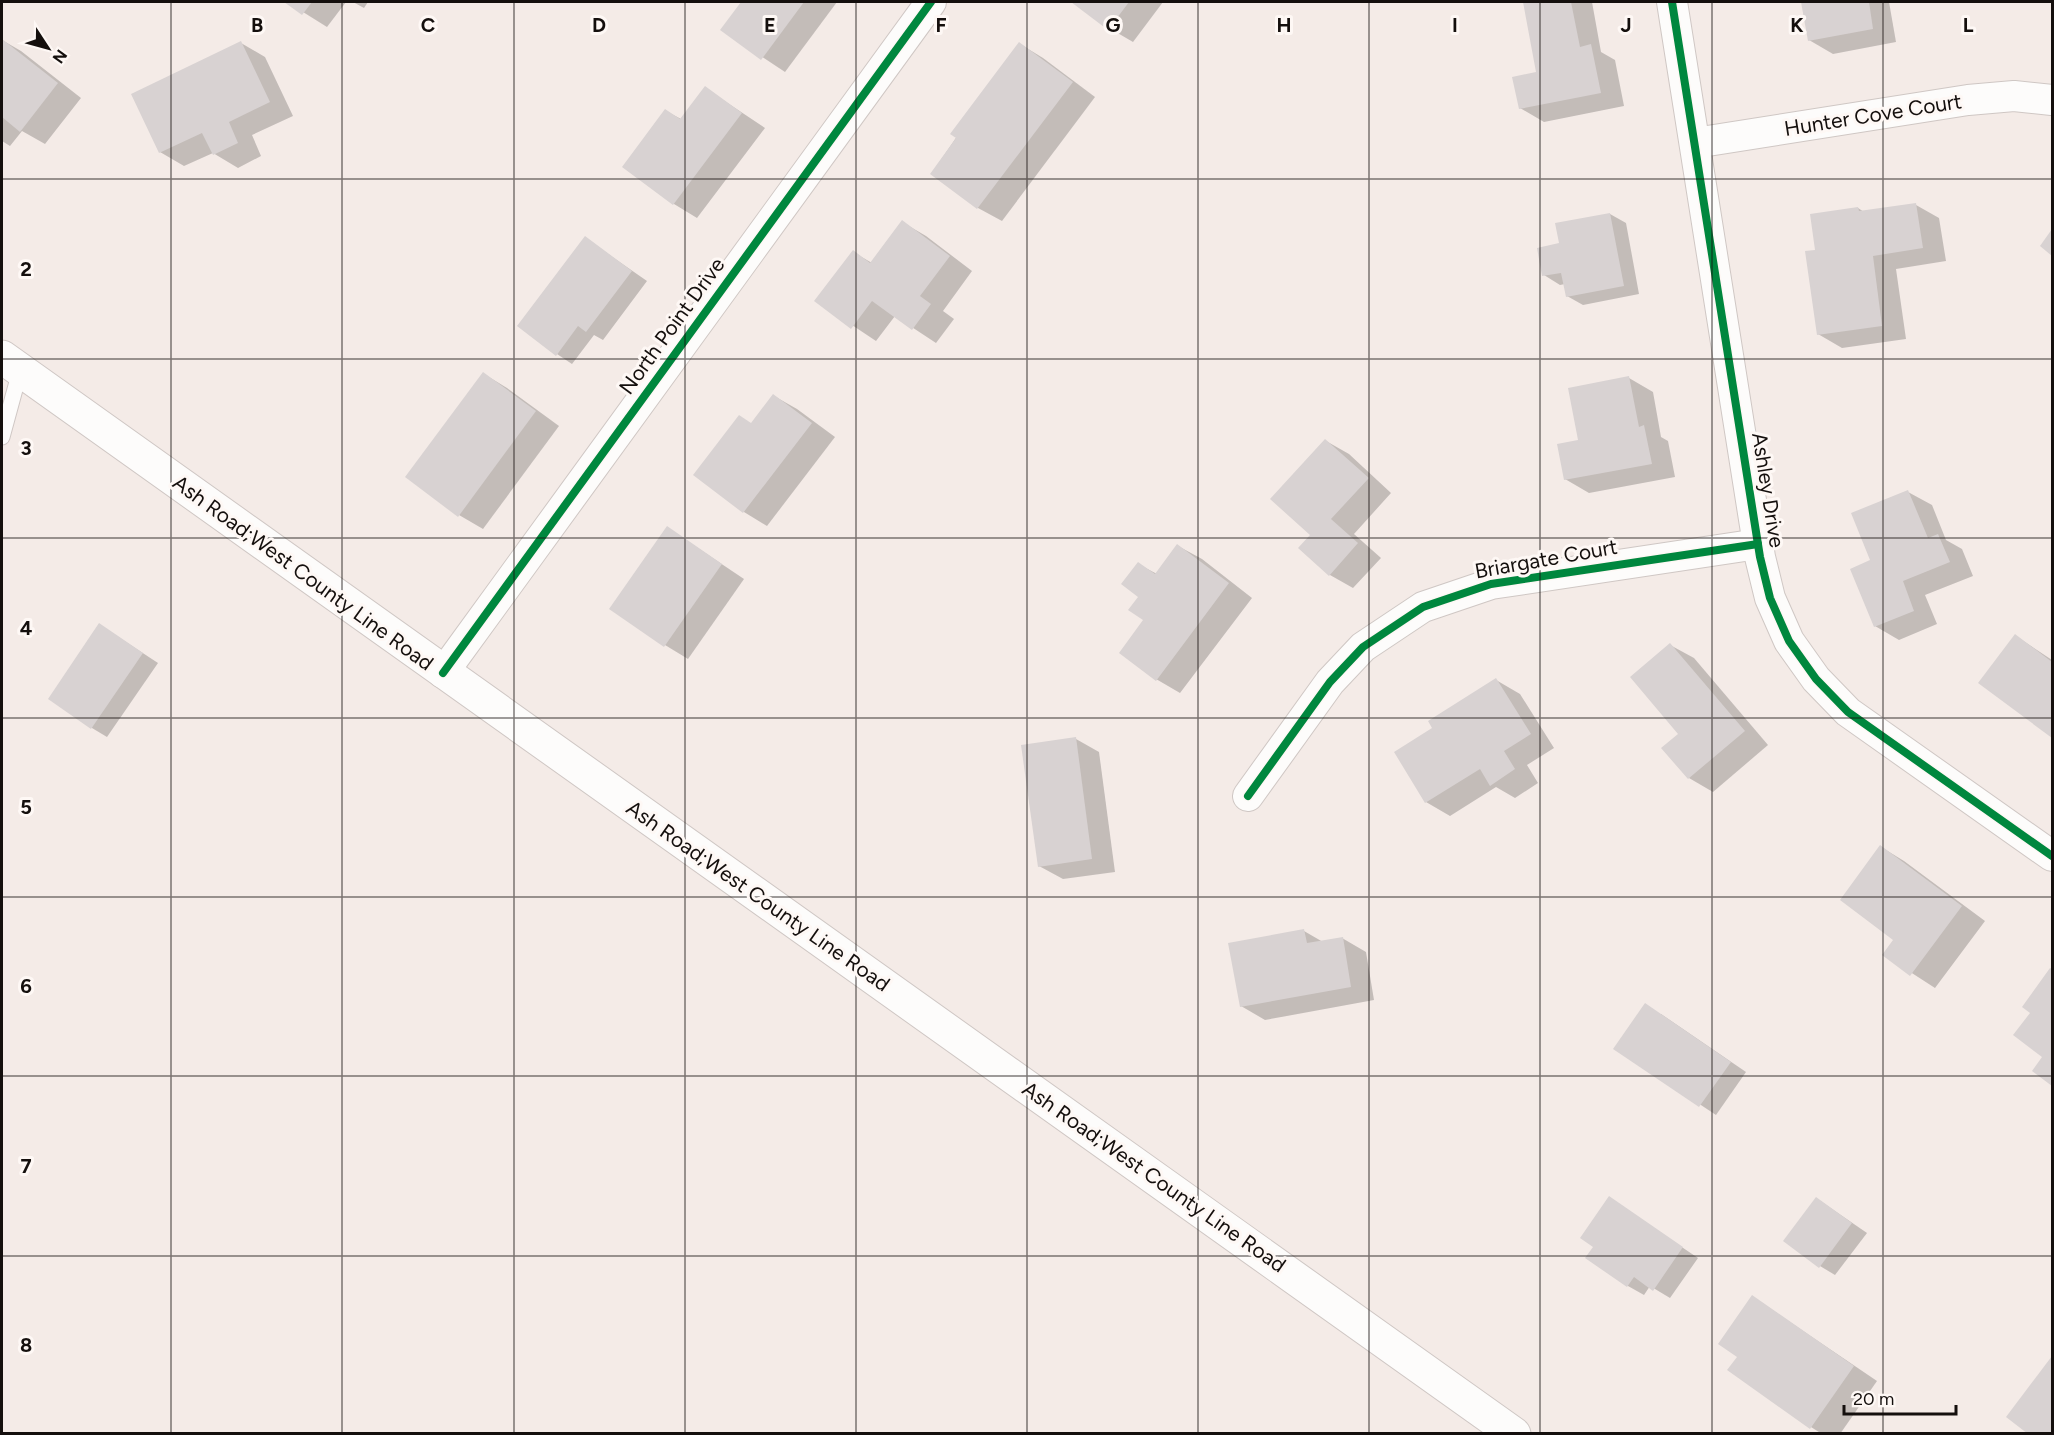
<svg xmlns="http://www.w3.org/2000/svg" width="2054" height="1435" viewBox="0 0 2054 1435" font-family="Figtree,sans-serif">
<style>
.shadow{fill:#0003}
.building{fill:#d8d2d2}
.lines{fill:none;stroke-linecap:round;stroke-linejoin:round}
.lane-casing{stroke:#cfc7c4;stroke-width:17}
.street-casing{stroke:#cfc7c4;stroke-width:32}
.secondary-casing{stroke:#cfc7c4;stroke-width:35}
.lane{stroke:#fdfcfb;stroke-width:15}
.street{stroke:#fdfcfb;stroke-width:30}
.secondary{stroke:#fdfcfb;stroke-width:33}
.cycleway-casing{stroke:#fef8f5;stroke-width:11}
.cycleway{stroke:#00873e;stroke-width:8}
.grid{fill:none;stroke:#140f0d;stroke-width:1.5;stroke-opacity:0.55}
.labels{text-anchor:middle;stroke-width:6;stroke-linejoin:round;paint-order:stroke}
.street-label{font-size:21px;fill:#140f0d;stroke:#fef8f5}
.grid-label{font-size:20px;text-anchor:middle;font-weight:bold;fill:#140f0d;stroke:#fef8f5;stroke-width:6;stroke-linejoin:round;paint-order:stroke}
</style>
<rect width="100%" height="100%" fill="#f4ebe7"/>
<g class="shadow">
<path d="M287,2H346L327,27Z"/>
<path d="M353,2H368L364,8Z"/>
<path d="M743,2H837L785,72L722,30Z"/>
<path d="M1074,2H1163L1133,42L1109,28Z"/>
<path d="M1524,2H1592L1601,52L1615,60L1624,106L1544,122L1520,108L1538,73Z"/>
<path d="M1803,2H1889L1896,42L1833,54L1809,40Z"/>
<path d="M2,40L21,51L81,98L45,144L22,131L10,146L2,141Z"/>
<path d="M241,43L265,57L293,116L252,135L261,156L238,168L213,153L184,166L160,152Z"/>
<path d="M1020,44L1043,58L1095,97L1002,221L978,208L932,173Z"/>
<path d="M705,88L765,128L697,218L674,204L666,111L681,119Z"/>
<path d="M1916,205L1939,218L1946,261L1896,269L1906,339L1842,348L1818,334L1817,251L1858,208L1864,212Z"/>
<path d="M1610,214L1626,223L1639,294L1583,305L1567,296L1565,284L1560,285L1544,275L1561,245Z"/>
<path d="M902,222L926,236L972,271L943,311L954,319L936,343L895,316L876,341L816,301L853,252L872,263Z"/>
<path d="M585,238L647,281L603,340L594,335L572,364L557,354Z"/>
<path d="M484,374L507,388L559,426L483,529L459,515Z"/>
<path d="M1629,378L1653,392L1661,437L1668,441L1675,477L1589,493L1565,479L1580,441Z"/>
<path d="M774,396L797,409L835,437L767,526L744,512L752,424Z"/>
<path d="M1326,441L1349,454L1391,493L1354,534L1381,558L1353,588L1330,575L1312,535Z"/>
<path d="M1908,492L1932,505L1946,540L1962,549L1973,576L1925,595L1937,624L1899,640L1875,626Z"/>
<path d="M668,528L744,579L688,659L665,645Z"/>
<path d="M1178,546L1202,559L1252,598L1180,693L1156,679L1140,596L1138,564L1157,574Z"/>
<path d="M100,625L158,663L107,737L92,728Z"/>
<path d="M2016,636L2052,660V737L1981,682Z"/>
<path d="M1670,645L1694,658L1768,745L1713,792L1689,778L1680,734Z"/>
<path d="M1496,680L1520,694L1554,748L1527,765L1538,783L1515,798L1496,787L1450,816L1426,802L1434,729Z"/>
<path d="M1076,739L1099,752L1115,872L1063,879L1039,866Z"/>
<path d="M1881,847L1904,861L1985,921L1935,988L1884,955L1895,939Z"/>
<path d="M1304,931L1323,942L1342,938L1366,952L1374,1000L1265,1020L1241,1006Z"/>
<path d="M2051,970L2052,971V1085L2034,1071L2045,1056L2032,1013Z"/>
<path d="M1661,1014L1746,1072L1716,1115L1615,1048Z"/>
<path d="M1609,1198L1698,1258L1670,1298L1650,1286L1644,1295L1628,1286L1595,1247Z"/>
<path d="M1816,1198L1867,1233L1835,1275L1820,1266Z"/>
<path d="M1753,1297L1877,1381L1840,1434H1822L1811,1427L1739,1357Z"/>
<path d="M2052,1358V1434H2030L2008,1417Z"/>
</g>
<g class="building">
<path d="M284,2H312L302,15Z"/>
<path d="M741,2H804L761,60L720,30Z"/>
<path d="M1071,2H1129L1108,30Z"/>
<path d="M1523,2H1571L1580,47L1591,44L1601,93L1519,109L1512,77L1536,72Z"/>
<path d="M1801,2H1869L1873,29L1808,41Z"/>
<path d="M2,39L58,83L20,132L2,117Z"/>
<path d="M241,41L270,102L229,122L238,143L213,155L202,133L159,153L131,94Z"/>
<path d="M1019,42L1073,82L977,209L930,174L956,138L950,134Z"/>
<path d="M705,86L742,113L673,205L622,167L665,109L680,119Z"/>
<path d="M1916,203L1923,248L1873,256L1882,326L1817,335L1805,251L1815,250L1810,214L1858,207L1859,211Z"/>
<path d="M1610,213L1624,286L1566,297L1561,273L1542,276L1537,248L1559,243L1555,223Z"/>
<path d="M902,220L950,256L920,296L931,304L912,330L872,301L851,329L814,301L853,250L870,263Z"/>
<path d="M2052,229V256L2040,246Z"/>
<path d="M585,236L632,271L586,332L578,326L556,356L517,326Z"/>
<path d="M483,372L536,411L458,517L405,477Z"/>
<path d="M1629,376L1639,427L1644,425L1652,464L1564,480L1557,444L1578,440L1568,388Z"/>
<path d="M773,394L812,423L743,513L693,475L739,415L751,423Z"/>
<path d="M1325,439L1369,478L1331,519L1358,543L1329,576L1298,548L1310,535L1270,499Z"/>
<path d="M1908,490L1928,538L1938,534L1950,562L1903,581L1914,611L1874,627L1850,569L1870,560L1851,513Z"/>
<path d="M667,526L722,564L664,647L609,609Z"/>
<path d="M1177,544L1229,583L1156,681L1119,653L1143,620L1128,610L1138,597L1121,584L1138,562L1155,574Z"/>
<path d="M99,623L143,653L91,729L48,699Z"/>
<path d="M2015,634L2052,662V738L1978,683Z"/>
<path d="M1670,643L1745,731L1688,779L1661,748L1678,734L1630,677Z"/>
<path d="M1496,678L1531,734L1504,751L1515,769L1490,786L1480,769L1425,803L1394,752L1432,728L1428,721Z"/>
<path d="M1076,737L1092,859L1038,867L1021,745Z"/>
<path d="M1880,845L1962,906L1910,976L1882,955L1893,940L1840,900Z"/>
<path d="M1304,929L1307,943L1343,937L1351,987L1240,1007L1228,943Z"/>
<path d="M2050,968L2052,969V1086L2032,1071L2042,1057L2013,1035L2030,1013L2022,1007Z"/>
<path d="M1645,1003L1731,1062L1699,1107L1613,1049Z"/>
<path d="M1609,1196L1683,1247L1653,1291L1634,1277L1627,1287L1585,1258L1593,1247L1580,1238Z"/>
<path d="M1816,1197L1852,1223L1819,1268L1783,1241Z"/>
<path d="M1752,1295L1854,1366L1810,1429L1727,1370L1737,1357L1718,1344Z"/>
<path d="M2052,1356V1434H2028L2006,1417Z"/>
</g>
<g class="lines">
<defs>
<path id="lane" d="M2,437L20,371"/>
<g id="street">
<path d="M1672,2L1760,557L1770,598L1789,641L1816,679L1848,712L2052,856"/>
<path d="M1695,143L1968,100L2014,96L2052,100"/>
<path d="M443,673L931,2"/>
<path d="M1248,796L1330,682L1363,647L1423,607L1491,584L1758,544"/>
</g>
<path id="secondary" d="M2,357L1514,1434"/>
</defs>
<use href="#lane" class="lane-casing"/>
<use href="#street" class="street-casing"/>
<use href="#secondary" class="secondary-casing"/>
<use href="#lane" class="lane"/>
<use href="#street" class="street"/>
<use href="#secondary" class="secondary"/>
<defs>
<g id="cycleway">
<path d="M1672,2L1760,557L1770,598L1789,641L1816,679L1848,712L2052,856"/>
<path d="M443,673L931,2"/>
<path d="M1248,796L1330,682L1363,647L1423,607L1491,584L1758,544"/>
</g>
</defs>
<use href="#cycleway" class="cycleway-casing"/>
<use href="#cycleway" class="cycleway"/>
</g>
<path class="grid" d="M171,2V1434M342,2V1434M514,2V1434M685,2V1434M856,2V1434M1027,2V1434M1198,2V1434M1369,2V1434M1540,2V1434M1712,2V1434M1883,2V1434M2,179H2052M2,359H2052M2,538H2052M2,718H2052M2,897H2052M2,1076H2052M2,1256H2052"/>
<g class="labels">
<g class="street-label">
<text transform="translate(1873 115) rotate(-9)" y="7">Hunter Cove Court</text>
<text transform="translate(672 326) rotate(-54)" y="7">North Point Drive</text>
<text transform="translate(1768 490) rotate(81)" y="7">Ashley Drive</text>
<text transform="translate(1546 559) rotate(-10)" y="7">Briargate Court</text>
<text transform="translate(303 573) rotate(36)" y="7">Ash Road;West County Line Road</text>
<text transform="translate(758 896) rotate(35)" y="7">Ash Road;West County Line Road</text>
<text transform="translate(1154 1177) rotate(35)" y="7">Ash Road;West County Line Road</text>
</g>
</g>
<g class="grid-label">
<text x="257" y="32">B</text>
<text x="428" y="32">C</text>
<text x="599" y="32">D</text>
<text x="770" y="32">E</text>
<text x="941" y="32">F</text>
<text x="1113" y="32">G</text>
<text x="1284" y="32">H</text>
<text x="1455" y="32">I</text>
<text x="1626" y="32">J</text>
<text x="1797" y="32">K</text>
<text x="1968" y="32">L</text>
<text x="26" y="276">2</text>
<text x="26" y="455">3</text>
<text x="26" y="635">4</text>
<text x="26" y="814">5</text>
<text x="26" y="993">6</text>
<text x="26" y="1173">7</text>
<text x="26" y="1352">8</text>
</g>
<rect width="2054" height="1435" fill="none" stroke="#140f0d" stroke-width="6"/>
<g transform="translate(48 48) rotate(126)" stroke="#fef8f5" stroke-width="4.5" paint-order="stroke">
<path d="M0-4.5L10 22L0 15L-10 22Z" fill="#140f0d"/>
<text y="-9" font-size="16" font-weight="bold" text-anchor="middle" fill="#140f0d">N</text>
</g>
<path d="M1844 1405v9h112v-9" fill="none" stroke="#140f0d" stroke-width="3"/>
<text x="1853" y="1405" font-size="18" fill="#140f0d" stroke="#fef8f5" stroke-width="4.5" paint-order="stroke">20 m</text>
</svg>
